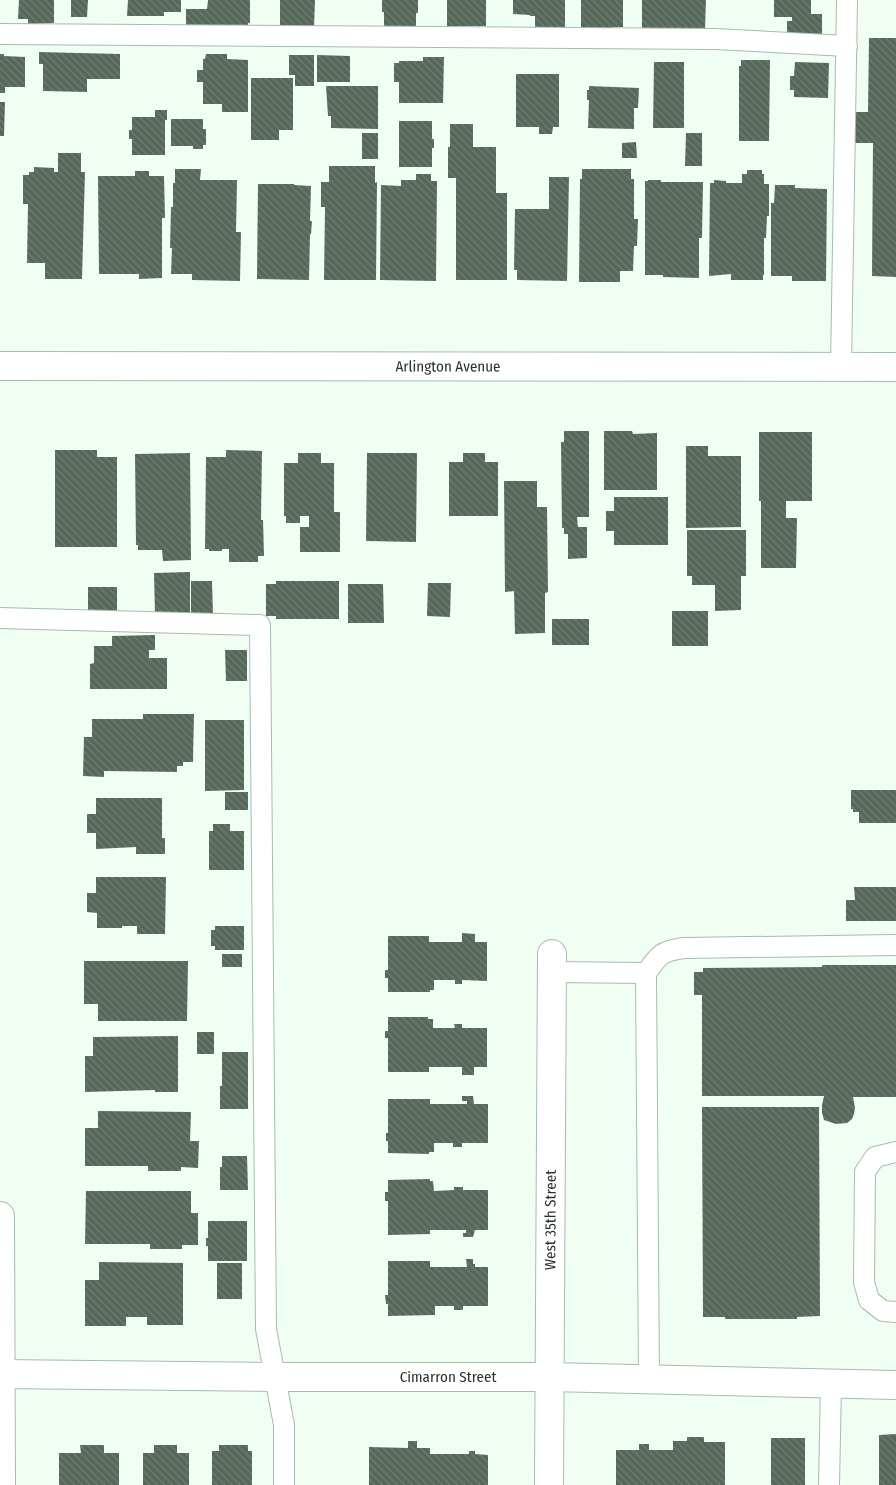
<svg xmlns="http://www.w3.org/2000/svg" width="896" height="1485" viewBox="0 0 896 1485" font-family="'Fira Sans Condensed',sans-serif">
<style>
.building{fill:url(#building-back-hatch)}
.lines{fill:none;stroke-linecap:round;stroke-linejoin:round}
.service-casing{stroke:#a6bcac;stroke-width:22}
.minor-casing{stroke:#a6bcac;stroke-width:30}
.secondary-casing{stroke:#a6bcac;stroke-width:30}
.service{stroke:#fff;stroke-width:20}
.minor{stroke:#fff;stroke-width:28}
.secondary{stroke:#fff;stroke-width:28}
.labels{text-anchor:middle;stroke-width:5;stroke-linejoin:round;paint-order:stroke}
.street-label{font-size:15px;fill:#29312b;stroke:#fff}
</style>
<defs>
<pattern id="building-back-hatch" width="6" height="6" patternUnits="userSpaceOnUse" patternTransform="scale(1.25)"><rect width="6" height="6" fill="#55685a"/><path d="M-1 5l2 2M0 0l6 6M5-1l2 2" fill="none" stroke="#707e73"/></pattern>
</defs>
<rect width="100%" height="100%" fill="#f1fef4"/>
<g class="building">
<path d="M19,0H54V23L28,24V19H18Z"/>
<path d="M71,0H88L87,17H71Z"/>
<path d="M128,0H181V12H164V16H127Z"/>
<path d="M208,0H250V23H248V28L186,27V9H207Z"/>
<path d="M280,0H315L314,28H280Z"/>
<path d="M382,0H418V13H416V29H384V12H382Z"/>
<rect x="447" y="0" width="39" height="26"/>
<path d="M513,0H565V27H535V16H530V15L513,14Z"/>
<path d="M581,0H623V27H613V30H581Z"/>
<path d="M642,0H706L705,29L642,28Z"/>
<path d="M774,0H811V14H822V34L787,33V21H792V17H774Z"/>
<path d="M869,38H896V277L872,276L873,143H854V112H868Z"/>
<path d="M39,52L120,54V79H87V92L43,91V64H39Z"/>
<path d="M0,54H4V56L25,57V87H5V93H0Z"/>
<path d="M206,54H227V59L248,60V112H222V104H203V82H197V70H203V59H205Z"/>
<path d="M289,55H314V86H295V75H289Z"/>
<path d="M317,55L350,56V82H317Z"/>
<path d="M423,57H444L443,103H399V82H394V63H399V61H423Z"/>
<path d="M741,60H770L769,141H739V66H741Z"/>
<path d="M654,62H684V128H653Z"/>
<path d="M795,62L829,63L828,98L794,97V90H790V76H794Z"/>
<path d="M516,74H559V127H553L552,134H539V127H516Z"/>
<path d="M251,78H293V130H279V140H251Z"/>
<path d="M326,86H378V129L331,128V116H328Z"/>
<path d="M589,86L639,88L638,108H634V129L588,128L589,100H587V90H589Z"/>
<path d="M0,102H5L4,136H0Z"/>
<path d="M155,110H167V120H165V155H132V139H129V130H132V117H155Z"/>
<path d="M171,119H203V129H206V145H203V149H193V146H171Z"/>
<path d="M399,121H432V139H434V148H432V167H399Z"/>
<path d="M450,124H473V147H496V193H507V280H456V178H448V147H450Z"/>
<rect x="362" y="133" width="16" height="26"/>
<path d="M686,133H702V166H685Z"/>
<path d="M636,142L637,158H622V143Z"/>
<path d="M58,153H81V172H85L82,279H45V263H27L28,204H23V175H29V172H34V167L54,168V172H58Z"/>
<path d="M329,166H375V183L377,182L376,280H324L325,207H321V182H329Z"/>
<path d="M175,169H201L200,180H237L236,232H241L240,281L192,280V274H171L172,248H170L171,207H173V183H175Z"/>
<path d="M582,169H631V179H634V219H638L637,246H634L633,271H620V282H579L580,179H582Z"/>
<path d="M747,170H762V174H764V184H769V216H767L766,238H764V275H763V280H731V274L709,276L710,183H714V180L726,181V183H742V174H747Z"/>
<path d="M135,171H149V176H164L165,218H162V278L139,279V274H99L98,176H135Z"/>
<path d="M416,174H431V181H437L436,281L380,280L381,185L401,186V180H416Z"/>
<path d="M549,177H569L567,281L517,280V270H514L515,209H549Z"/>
<path d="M648,180H661V182H703L702,238H699V278L663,277V275H645V181H648Z"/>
<path d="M258,184H294V185L311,186L310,221H312L311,234H310L309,280L257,279Z"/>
<path d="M775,185H795V188L827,189L826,281H792V276H771V203H774Z"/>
<path d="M564,431H589V517H577L578,527H587V558L568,559V534H564V528H562L561,442H564Z"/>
<path d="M604,431H632L633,434L657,433V490H604Z"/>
<path d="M759,432H812V501H786V518H797L796,568H761V501H759Z"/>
<path d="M686,446H708V456H741V527L686,528Z"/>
<path d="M55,450H97V457H117V547H55Z"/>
<path d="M226,450L262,451L261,520H263L264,556H258V562H229V549H222V551H209V549H205L206,457H226Z"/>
<path d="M190,453L191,560L163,561L162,550H138V545H136L135,454Z"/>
<path d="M298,453H321V463H334V512H340V552H300V527H309V516H300V523H286V516H284V463H298Z"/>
<path d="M367,453H417L416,542L366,541Z"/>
<path d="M463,453H485V462H498V516H449V462H463Z"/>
<path d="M504,481H537V507H547L548,592L545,593V633L515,634L514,591L505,592Z"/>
<path d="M614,497H668V545H614V531H606V511H614Z"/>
<path d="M687,530H746V576H741V610L715,611V585H692V576H687Z"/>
<path d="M190,572V614L155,615L154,573Z"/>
<path d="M191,581H212L213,615H191Z"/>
<path d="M276,581H339V619H276V616H266V584H276Z"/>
<path d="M428,583H451L450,617L427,616Z"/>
<path d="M348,584H383L384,623H348Z"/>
<rect x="88" y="587" width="29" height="28"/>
<rect x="672" y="611" width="36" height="35"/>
<rect x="552" y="619" width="37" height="26"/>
<path d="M155,635V650H149V658H167V689H90V664L94,663V646H112V636Z"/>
<path d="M225,650H247V681H226Z"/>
<path d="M143,714H194L193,762H183V766H177V772L104,771V777L83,776L84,737H92V719H143Z"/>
<path d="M205,720H244V790L205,791Z"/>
<path d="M851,790H896V823H859V812H853V809H851Z"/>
<rect x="225" y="792" width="23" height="18"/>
<path d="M96,798H162V838H165V854H136V847L96,849V833H87V814H96Z"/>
<path d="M213,824H230V831H244V870H209V831H213Z"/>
<path d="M96,877H166L165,934H137V926H122V928H97V913L87,912V893H96Z"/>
<path d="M854,887H896V921H846V900H855Z"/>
<path d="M215,926H244V950H215V946H211V930H215Z"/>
<path d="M462,933L475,934V942H487V981L462,980V984H455V980H434V990H430V992H388V978H385V970H388V936H429V942H462Z"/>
<rect x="222" y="954" width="20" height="13"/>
<path d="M84,961H188L187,1021H98V1004H84Z"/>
<path d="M822,965H896V1097H853L855,1108L854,1114L852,1119L847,1123L836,1124L824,1120L822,1113V1105L824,1096H702V995H694V972H703V968L822,967Z"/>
<path d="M388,1017H428V1019H433V1028H455L454,1024H462V1028H487V1067H474V1075H462V1067H429V1072H388V1038H385V1031H388Z"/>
<rect x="197" y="1032" width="17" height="22"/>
<path d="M178,1036V1092H155V1090L85,1092V1056H93V1037Z"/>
<path d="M222,1052H248V1109H220V1086H222Z"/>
<path d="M462,1096H473L474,1104H488V1143H462V1147H453V1143H434V1152H429V1154L388,1153V1141H386V1133H388V1099H430V1104H467V1101H462Z"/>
<path d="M702,1107H819L820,1316L797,1317V1319H725V1317H703Z"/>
<path d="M98,1111L191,1112L190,1141H199L198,1168L181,1167V1171H148V1166H85V1128H98Z"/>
<path d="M222,1156H247L248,1190H220V1167H222Z"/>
<path d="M430,1179V1181H433L434,1191L454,1190V1187H463V1190H488V1230H475L473,1237H463V1233H466V1230H430V1234L388,1235V1201H385V1192H388V1180Z"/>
<path d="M86,1191H191V1213H198V1245H182V1249H150V1244H85Z"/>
<path d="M208,1221H247V1261H208V1246H206V1238H208Z"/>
<path d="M466,1259H473V1264H475V1267H488V1306H463V1310H454V1306H435V1315L388,1316V1304H386L385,1295H388V1261H430V1267H467Z"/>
<path d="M99,1262L183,1263V1325H147V1317H126V1326H85V1280H99Z"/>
<rect x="217" y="1263" width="25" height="36"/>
<path d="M896,1434V1485H879V1435Z"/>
<path d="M687,1437H704V1442H725V1485H616V1450H639V1444H649V1450H673V1441H687Z"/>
<rect x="771" y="1438" width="34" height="47"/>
<path d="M408,1441H417V1448H430V1454H469V1451H475V1454L488,1455V1485H369V1447L408,1448Z"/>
<path d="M80,1445H104V1453H119V1485H59V1453H81Z"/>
<path d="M154,1445H177V1453H189V1485H143V1453H154Z"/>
<path d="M219,1445H248V1451H252V1485H212V1451H219Z"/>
</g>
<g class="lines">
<defs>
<g id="service">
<path d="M0,34L715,39L847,46"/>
<path d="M841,367L847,0"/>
<path d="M0,618L260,625L266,1329L284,1425V1485"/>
<path d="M552,972L646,973"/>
<path d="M896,1152L875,1157L865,1172L864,1282L869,1300L883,1311L896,1312"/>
<path d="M649,1380L646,973C659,955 661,951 684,948L896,945"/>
<path d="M829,1485L831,1384"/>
</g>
<g id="minor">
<path d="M0,1216L1,1485"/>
<path id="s1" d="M0,1374L276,1377H549L896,1385"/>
<path id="s2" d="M549,1485L552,954"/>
</g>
<g id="secondary">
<path id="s3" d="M0,366L896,367"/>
</g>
</defs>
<use href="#service" class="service-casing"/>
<use href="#minor" class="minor-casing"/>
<use href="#secondary" class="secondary-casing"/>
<use href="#service" class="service"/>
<use href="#minor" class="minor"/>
<use href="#secondary" class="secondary"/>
</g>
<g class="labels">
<g class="street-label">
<text dy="5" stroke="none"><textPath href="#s3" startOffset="448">Arlington Avenue</textPath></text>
<text dy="5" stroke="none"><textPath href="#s2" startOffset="265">West 35th Street</textPath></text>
<text dy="5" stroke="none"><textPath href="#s1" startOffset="448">Cimarron Street</textPath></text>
</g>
</g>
</svg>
